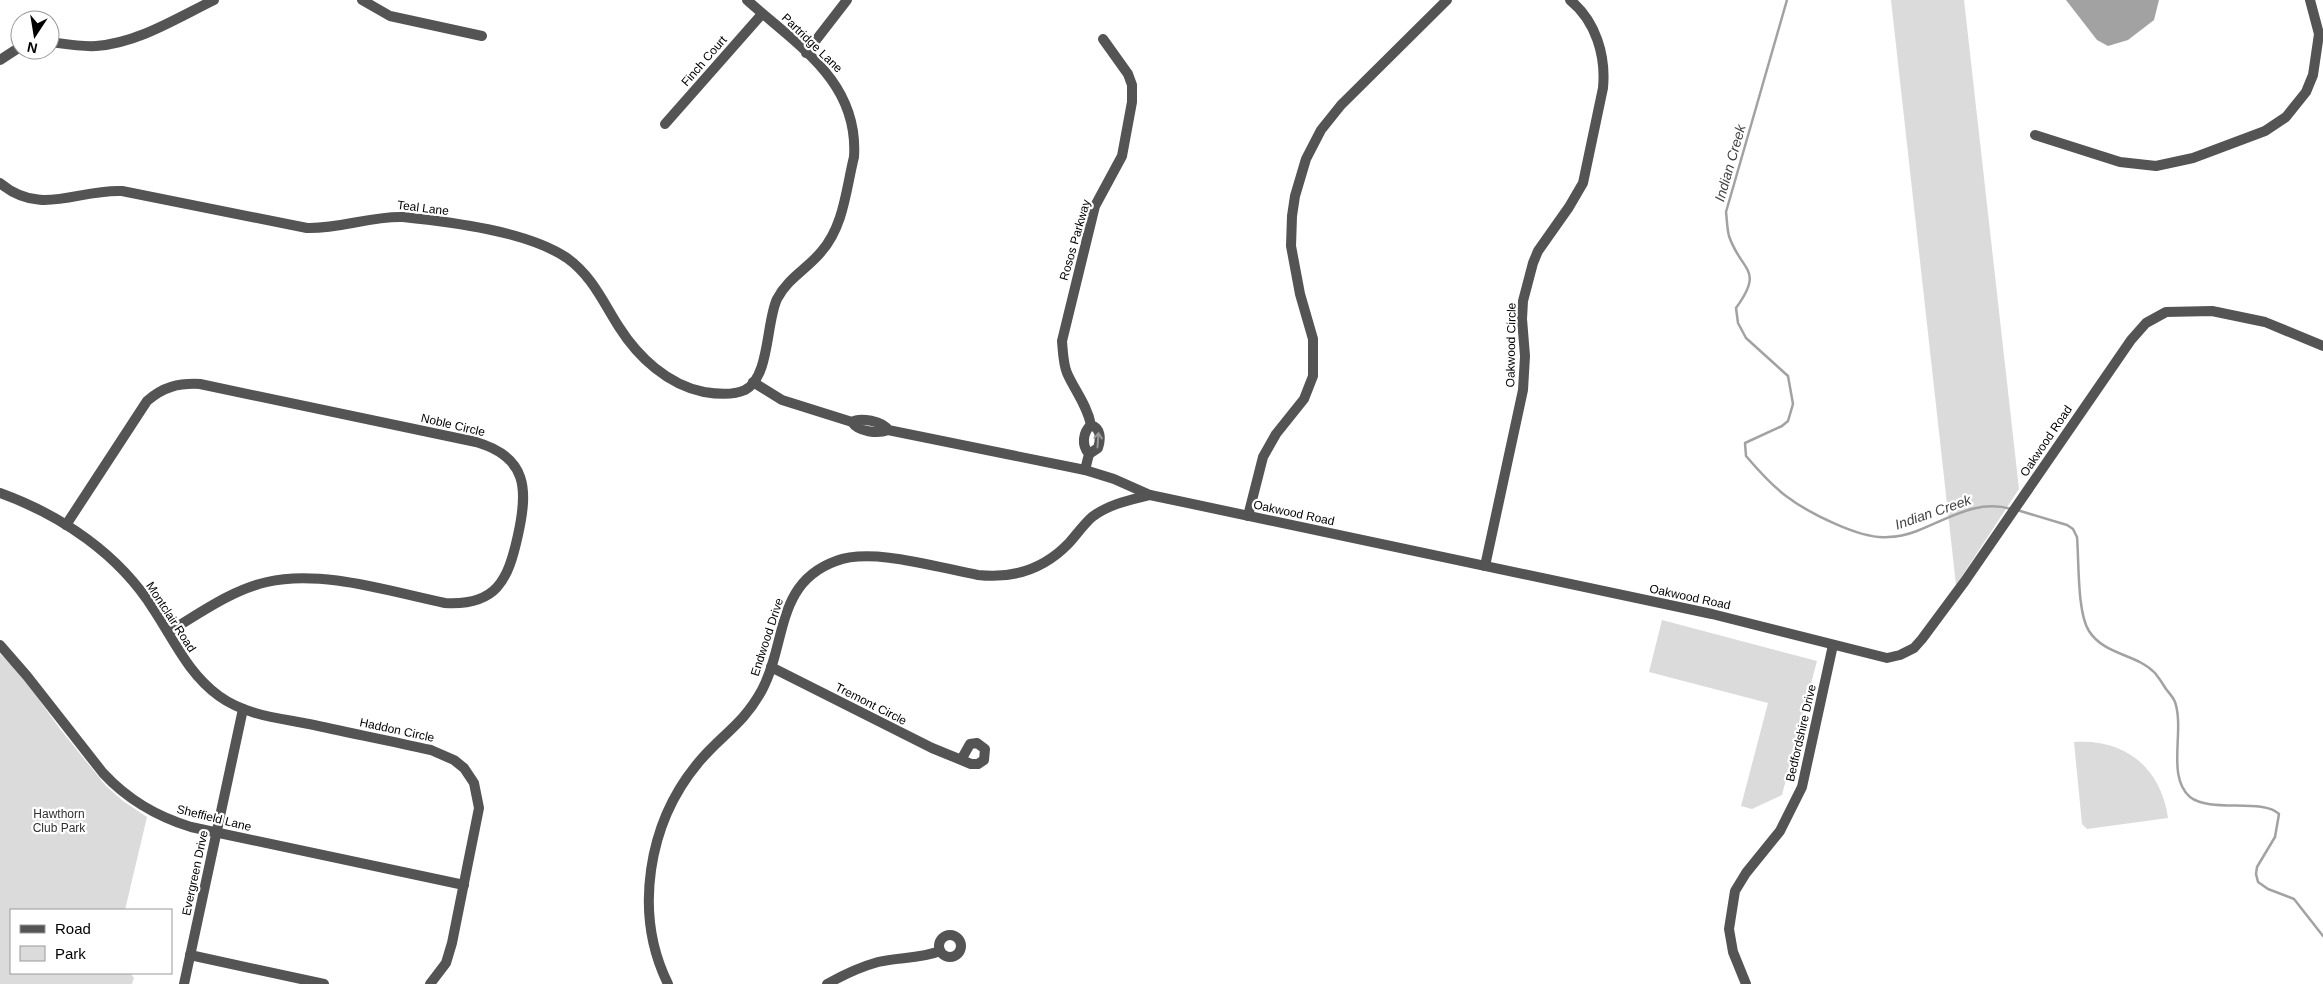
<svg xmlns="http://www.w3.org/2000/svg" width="2323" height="984" viewBox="0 0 2323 984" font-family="Arial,sans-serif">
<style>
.green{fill:#dbdbdb}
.water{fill:#a2a2a2}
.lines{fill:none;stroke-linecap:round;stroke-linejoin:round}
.stream{stroke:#a2a2a2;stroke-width:2.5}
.minor{stroke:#545454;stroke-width:10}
.oneway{stroke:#989898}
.labels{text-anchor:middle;stroke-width:4.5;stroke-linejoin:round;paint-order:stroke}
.street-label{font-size:12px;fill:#000;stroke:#fff}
.park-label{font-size:12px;fill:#323232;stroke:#fff}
.water-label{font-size:14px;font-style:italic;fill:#434343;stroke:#fff}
</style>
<rect width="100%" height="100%" fill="#fff"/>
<g class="green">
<path d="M1891,0H1964L2019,489L1956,585Z"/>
<path d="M1662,620L1817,661L1782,795L1752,809L1741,806L1768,703L1649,672Z"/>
<path d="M0,654L20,673L60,729L106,786L123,801L147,817L125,910H11V973H130L134,978L132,984H0Z"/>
<path d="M2074,742C2125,738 2161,768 2168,818L2087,829L2082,824Z"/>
</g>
<path class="water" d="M2066,0H2159L2154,20L2128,40L2108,46L2097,40Z"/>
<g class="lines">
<g class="stream">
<path d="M1787,0L1726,212C1727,220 1727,229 1729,236C1741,272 1765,268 1736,308L1738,323L1746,338L1788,376L1793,404L1788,421L1782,426L1745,443L1746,456C1758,470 1771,485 1786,496C1807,512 1861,540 1888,537C1897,537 1909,534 1917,531C1948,519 1977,499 2011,509"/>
<path d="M2017,510L2067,525L2073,529L2077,537C2079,559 2077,613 2089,631C2104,655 2137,654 2155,673C2159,678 2163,684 2166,689C2169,693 2173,697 2175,702C2185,731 2166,776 2190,797C2210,813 2262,798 2279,814L2275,837L2257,867L2256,874L2258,882L2268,889L2294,899L2323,936"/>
</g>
<g class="minor">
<path d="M362,0L390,16L482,36"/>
<path d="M50,42C65,44 81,47 96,46C138,43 177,18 214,0"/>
<path d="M806,53L847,0"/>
<path d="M0,60L20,47"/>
<path d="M665,124L762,14"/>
<path d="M2035,135L2120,162L2156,166L2193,158L2265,131L2286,117L2306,92L2313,75L2319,34L2310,0"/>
<path d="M0,183C41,217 77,189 122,191L307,228C340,229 370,216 403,217C451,222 527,231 567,258C592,276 603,302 619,327C638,357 668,385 704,392C716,394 734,395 745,390C770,377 766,322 777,299C788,278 807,269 821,252C844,226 846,189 854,157C859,81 797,45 747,0"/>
<path d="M753,382L782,400L852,422C858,432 878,434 888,430L1085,470L1114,479L1150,495L1712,614L1887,658L1900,655L1914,648L1922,639L1965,581L2131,340L2146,323L2166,312L2212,311L2265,322L2323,346"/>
<path d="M852,422C860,417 883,421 888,430"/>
<path d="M1089,454L1098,448C1101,439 1101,428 1091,425C1087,405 1075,391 1067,373C1063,363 1063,352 1062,341L1095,206L1122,156L1132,102V85L1128,74L1103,39"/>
<path d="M1085,470L1089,454C1081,445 1083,432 1091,425"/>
<path d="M0,493C61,515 119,554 154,610C175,642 188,673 219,696C245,715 279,718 309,724C350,733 391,741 431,750L454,760L464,768L474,783L479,808L452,943L446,963L430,984"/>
<path d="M1248,516L1263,457L1276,434L1304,399L1313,376V339L1300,294L1291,246L1292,216L1295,196L1306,159L1321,130L1341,105L1447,0"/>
<path d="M66,525L147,401C163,387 178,383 200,384L476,442C528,457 528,490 518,535C508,581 496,606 445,603C391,592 321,569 267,582C231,590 199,614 168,632"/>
<path d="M1485,566L1523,390L1525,356L1522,319L1523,301L1533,263L1538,251L1569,207L1583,183L1603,88C1606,56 1596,21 1570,0"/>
<path d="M0,645L27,676L103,773C128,800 156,816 191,827L464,885"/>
<path d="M771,667L932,748L971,764H978L984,760L985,749L977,743L970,744L961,760"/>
<circle cx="950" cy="946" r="11"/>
<path d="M190,955L324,984"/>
<path d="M184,984L243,709"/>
<path d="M668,984C633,913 648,823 698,763C721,735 743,725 762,690C787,643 775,583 836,561C872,547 939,568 978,575C1013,579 1044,569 1069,543C1077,534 1084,524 1092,517C1109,504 1130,500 1150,495"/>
<path d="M827,984C843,975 860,967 878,962C898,957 920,959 940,951"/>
<path d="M1746,984L1733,952L1729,929L1735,891L1746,873L1780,831L1802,787L1833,645"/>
</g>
</g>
<defs><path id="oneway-shaft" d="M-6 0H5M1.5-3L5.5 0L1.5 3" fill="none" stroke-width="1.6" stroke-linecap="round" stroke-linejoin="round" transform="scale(1.25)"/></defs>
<use class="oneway" href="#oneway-shaft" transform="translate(1098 440) rotate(-86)"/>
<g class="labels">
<g class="street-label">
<text transform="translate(812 43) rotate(44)" y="4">Partridge Lane</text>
<text transform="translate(704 61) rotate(-49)" y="4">Finch Court</text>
<text transform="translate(423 208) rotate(7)" y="4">Teal Lane</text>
<text transform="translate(1075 240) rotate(-74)" y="4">Rosos Parkway</text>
<text transform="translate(1511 345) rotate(-89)" y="4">Oakwood Circle</text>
<text transform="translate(453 425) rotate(13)" y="4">Noble Circle</text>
<text transform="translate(2046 441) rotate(-56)" y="4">Oakwood Road</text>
<text transform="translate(1294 513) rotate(12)" y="4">Oakwood Road</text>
<text transform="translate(1690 597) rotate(12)" y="4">Oakwood Road</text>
<text transform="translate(171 617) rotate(57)" y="4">Montclair Road</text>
<text transform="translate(767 637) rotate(-72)" y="4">Endwood Drive</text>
<text transform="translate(871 704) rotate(27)" y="4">Tremont Circle</text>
<text transform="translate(397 730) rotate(12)" y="4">Haddon Circle</text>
<text transform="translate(1801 733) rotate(-77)" y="4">Bedfordshire Drive</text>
<text transform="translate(214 818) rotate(14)" y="4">Sheffield Lane</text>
<text transform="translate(195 873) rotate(-78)" y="4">Evergreen Drive</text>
</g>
<g class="park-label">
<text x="59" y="818">Hawthorn<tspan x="59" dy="14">Club Park</tspan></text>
</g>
<g class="water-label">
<text transform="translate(1730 163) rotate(-74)" y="5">Indian Creek</text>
<text transform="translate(1933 512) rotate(-19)" y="5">Indian Creek</text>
</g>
</g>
<rect x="10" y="909" width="162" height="65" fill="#ffffff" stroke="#999999"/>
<rect x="20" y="925" width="25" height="8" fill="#545454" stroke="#999999"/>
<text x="55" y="934" font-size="15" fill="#000000">Road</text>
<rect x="20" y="946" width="25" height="15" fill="#dbdbdb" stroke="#999999"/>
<text x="55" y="959" font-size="15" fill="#000000">Park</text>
<g transform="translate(35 35) rotate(192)"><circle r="24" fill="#ffffff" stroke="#999999"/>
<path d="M0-4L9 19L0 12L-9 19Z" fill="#000000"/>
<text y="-8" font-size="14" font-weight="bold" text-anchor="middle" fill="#000000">N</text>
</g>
</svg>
